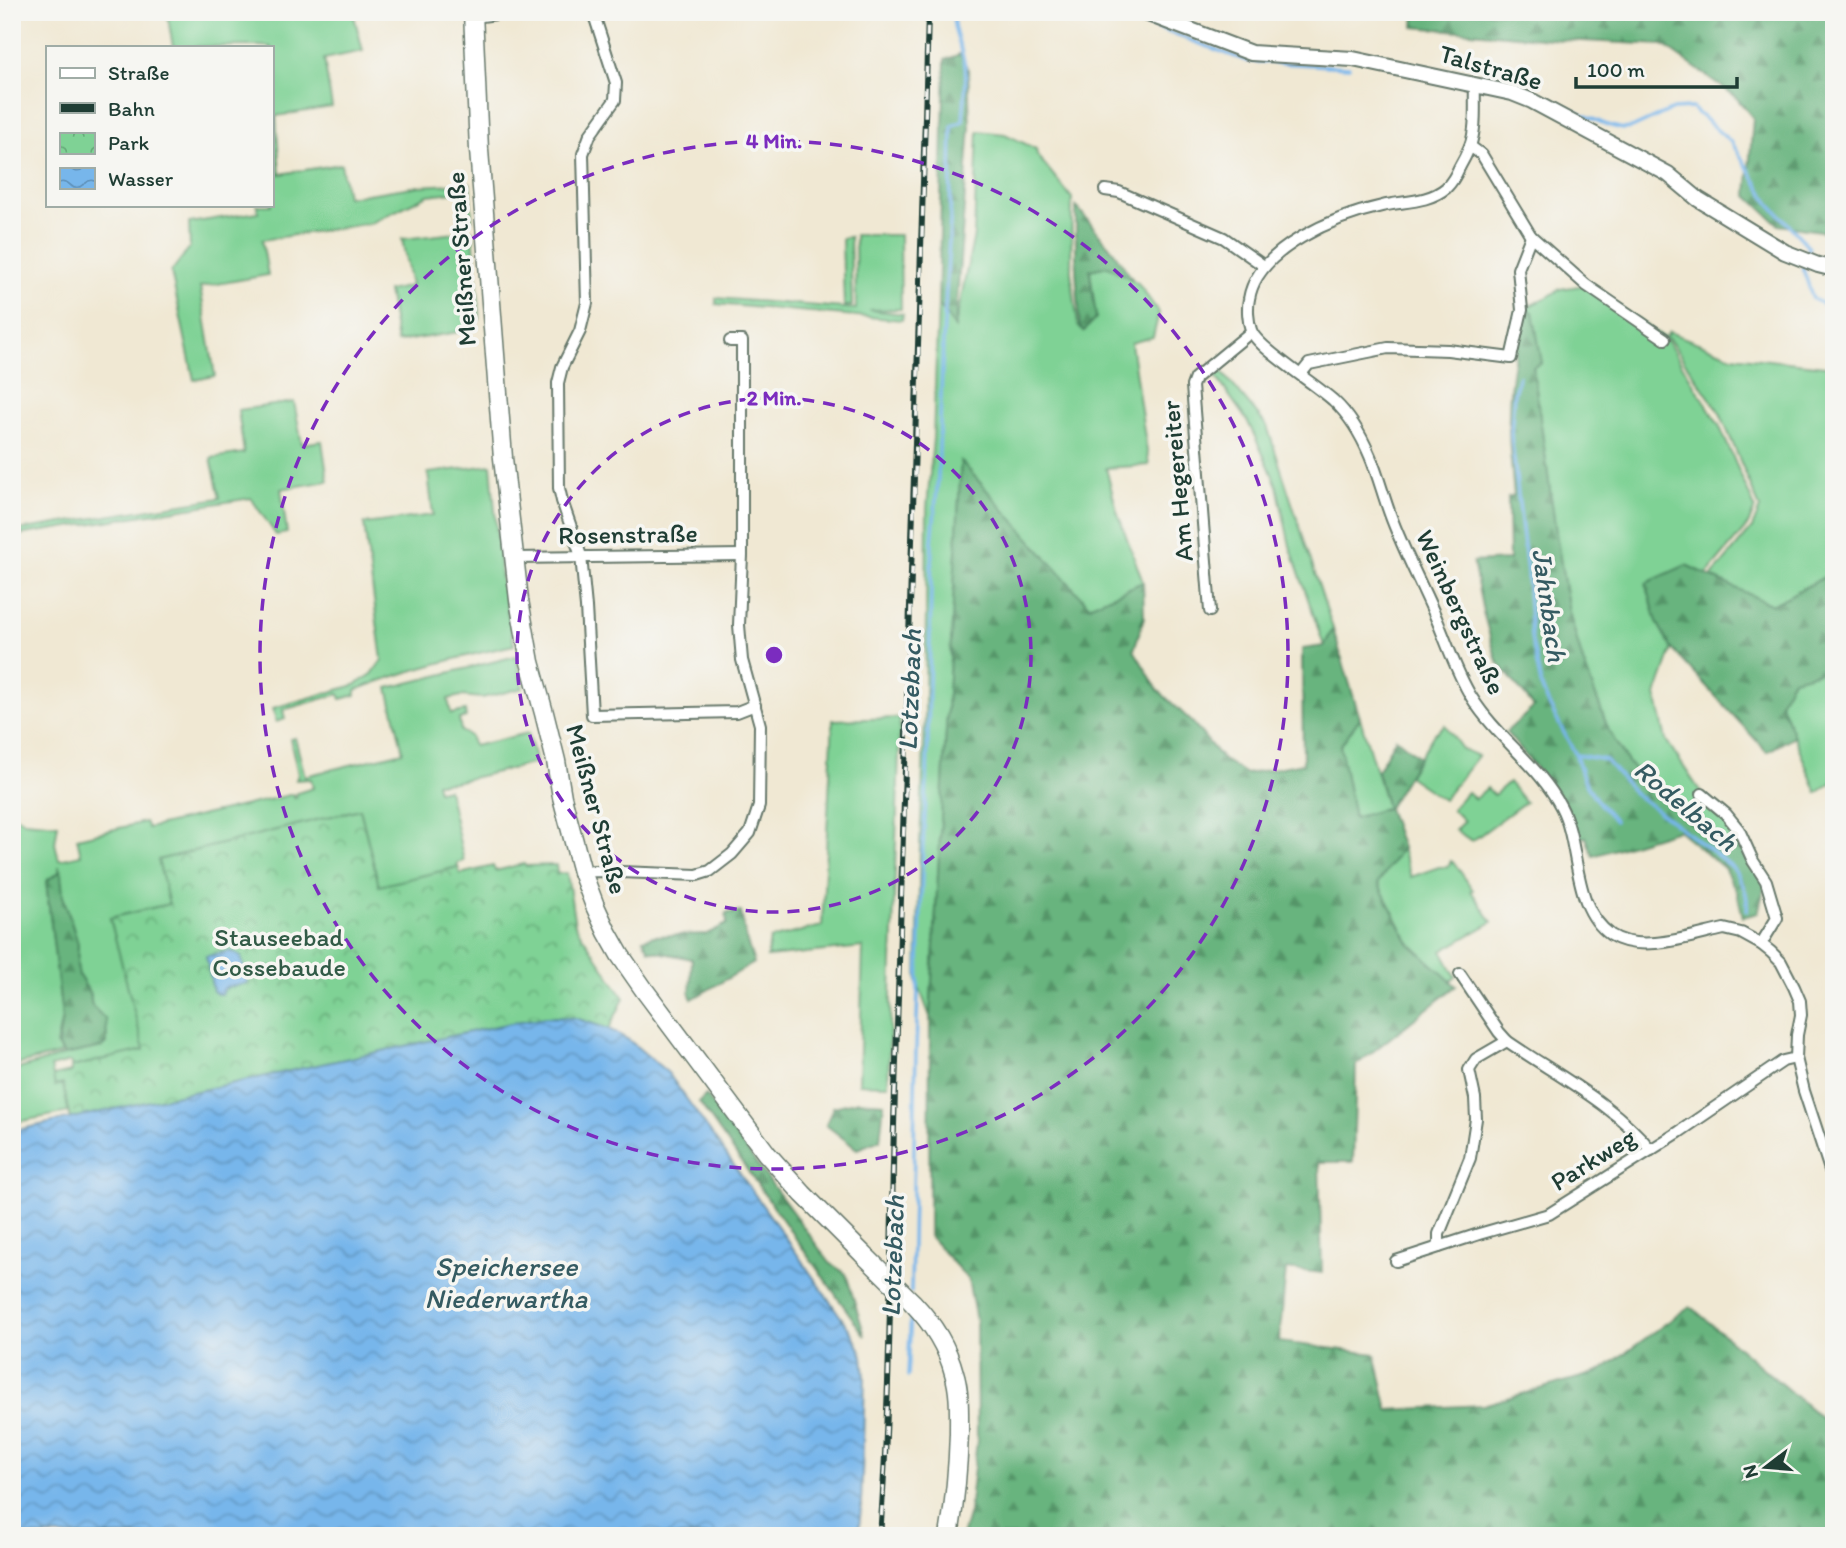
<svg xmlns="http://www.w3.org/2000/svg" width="1846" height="1548" viewBox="0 0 1846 1548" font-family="Itim,sans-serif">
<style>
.green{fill:#7fd295;stroke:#4f8864;stroke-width:2}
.forest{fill:url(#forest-firs);stroke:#437859;stroke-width:2}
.park{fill:url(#park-crowns);stroke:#4f8864;stroke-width:2}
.water{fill:url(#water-waves);stroke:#4b7a90;stroke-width:2}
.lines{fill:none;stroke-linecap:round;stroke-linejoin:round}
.stream{stroke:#77b6eb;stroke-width:3.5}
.minor-casing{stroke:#68796c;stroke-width:14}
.tertiary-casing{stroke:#68796c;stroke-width:18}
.primary-casing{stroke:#68796c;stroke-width:21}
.minor{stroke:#fff;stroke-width:10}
.tertiary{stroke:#fff;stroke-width:14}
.primary{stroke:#fff;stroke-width:18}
.rail-casing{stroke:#1f3d34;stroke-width:6}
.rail{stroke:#f6f6f2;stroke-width:3.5;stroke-dasharray:10;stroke-linecap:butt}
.primary-bridge-casing{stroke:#68796c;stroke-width:21;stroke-linecap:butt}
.primary-bridge{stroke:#fff;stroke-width:18}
.ring{fill:none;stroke:#7b2cbf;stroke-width:3.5;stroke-dasharray:12 9}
.labels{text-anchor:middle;stroke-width:7;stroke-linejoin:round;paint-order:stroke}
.street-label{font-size:26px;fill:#1f3d34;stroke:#f6f6f2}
.park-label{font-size:26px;fill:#325b47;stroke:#f6f6f2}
.water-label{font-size:28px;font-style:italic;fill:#355b62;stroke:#f6f6f2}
.centre{fill:#7b2cbf;stroke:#f6f6f2;stroke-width:3.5}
.ring-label{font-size:21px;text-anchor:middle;font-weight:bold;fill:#7b2cbf;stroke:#f6f6f2;stroke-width:7;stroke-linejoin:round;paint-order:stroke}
</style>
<defs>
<pattern id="forest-firs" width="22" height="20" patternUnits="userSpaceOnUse" patternTransform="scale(1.75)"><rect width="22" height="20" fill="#67b47e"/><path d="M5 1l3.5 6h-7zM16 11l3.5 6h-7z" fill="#549468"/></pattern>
<pattern id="park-crowns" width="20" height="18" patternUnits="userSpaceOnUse" patternTransform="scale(1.75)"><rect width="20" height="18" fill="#7fd295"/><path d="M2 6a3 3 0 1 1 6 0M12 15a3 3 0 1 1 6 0" fill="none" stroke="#67ac7a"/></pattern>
<pattern id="water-waves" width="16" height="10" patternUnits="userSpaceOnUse" patternTransform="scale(1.75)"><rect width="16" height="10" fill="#77b6eb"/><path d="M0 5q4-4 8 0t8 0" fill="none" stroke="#6195bf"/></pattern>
</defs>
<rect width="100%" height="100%" fill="#f6f6f2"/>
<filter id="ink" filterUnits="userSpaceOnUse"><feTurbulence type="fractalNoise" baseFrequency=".0143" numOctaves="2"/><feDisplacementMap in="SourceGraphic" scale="14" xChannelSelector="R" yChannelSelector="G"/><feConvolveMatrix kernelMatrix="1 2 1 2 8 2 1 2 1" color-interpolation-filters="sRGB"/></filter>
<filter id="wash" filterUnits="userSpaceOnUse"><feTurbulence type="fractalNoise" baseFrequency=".00686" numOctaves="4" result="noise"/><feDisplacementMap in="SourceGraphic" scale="28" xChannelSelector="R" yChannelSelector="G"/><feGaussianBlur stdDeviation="1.57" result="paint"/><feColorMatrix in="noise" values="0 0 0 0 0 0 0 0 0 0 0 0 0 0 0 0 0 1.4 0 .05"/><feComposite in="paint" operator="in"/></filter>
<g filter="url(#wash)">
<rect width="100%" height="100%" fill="#f0e8d3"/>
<g class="green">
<path d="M167,12H353L363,51L324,59L332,107L276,116L280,174L341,164L347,197L419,186L470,183L472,220L466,222L462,191L428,195L371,223L262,240L268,275L200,287L215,376L194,380L171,272L190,247L189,223L258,212L257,205H271V47L259,46L173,47Z"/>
<path d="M978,131L1005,134L1036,149L1037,155L1072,198L1071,272L1078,325L1084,331L1096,318L1089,270L1108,266L1138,283L1159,313L1153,337L1131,343L1149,465L1106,468L1117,511L1143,582L1089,606L961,462L930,1017L917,981L920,845L925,718L927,508L933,438L938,304L955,327L974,235Z"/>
<path d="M473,231L480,319L475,320L477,329L397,342L388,291L411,286L402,239Z"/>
<path d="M855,235H900L901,309L869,310L903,314L902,320L716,304V298L856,309Z"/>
<path d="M850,237L852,306H844L842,238Z"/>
<path d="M1586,285L1665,338L1669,332L1732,356L1834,367V572L1772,605L1711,577L1752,528L1760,508L1720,413L1669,339H1666L1719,425L1755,508L1748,525L1706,575L1686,565L1657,622L1672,649L1656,695L1666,740L1702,794L1739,830L1723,846L1688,822L1660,792L1629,764L1609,731L1583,662L1569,612L1557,540L1533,367L1542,363L1525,308L1548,297L1560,289Z"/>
<path d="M1217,366L1267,426L1333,629L1324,646L1290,546L1277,486L1269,467L1248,422L1212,371Z"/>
<path d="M294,402L302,444L322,441L328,481L281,489L287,533L276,535L251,498L12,536V531L220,498L211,458L244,453L238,410Z"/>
<path d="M491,465L501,579L514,645C460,657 407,670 356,690V695L341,699L339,694L283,710L285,719L276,722L273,708L355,685L372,674L382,660L364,524L433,515L428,473Z"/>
<path d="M516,656L523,688L482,698L461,696L448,699L451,714L465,711L466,717L459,719L461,731L470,736L474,746L528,733L536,763L454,782L436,783L438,791L448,789L464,861L457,863L458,867L379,887L360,809L158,860L169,904L110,918L145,1050L72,1067L70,1062L51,1067L55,1085L63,1084L69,1112L12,1123V1071L64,1055L102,1047L107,1043L106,1020L92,1006L89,992L79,976L77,965L78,944L63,896L59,866V872L46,881L62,1017L56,1045L63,1053L12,1066V814L24,821L58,824L55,843L59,860L81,855L77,838L145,822L148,828L294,794V798H296L297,793L313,788L311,779L296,780L298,774L290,739L295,738L305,776L403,752L388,688Z"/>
<path d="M1834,668V781L1817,793L1780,702L1793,679Z"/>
<path d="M900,718L888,1085L859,1084L863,947L767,957L770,939L822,926L833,720Z"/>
<path d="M1360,718L1387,808L1354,818L1340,746Z"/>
<path d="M1445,725L1462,749L1478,756L1443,800L1408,776L1434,734Z"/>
<path d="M1509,782L1525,802L1472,841L1455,830L1464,821L1452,809L1467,792L1475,799L1487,788L1494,795Z"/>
<path d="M1402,848L1411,877L1439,867H1448L1451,861L1455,864L1473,890L1471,891L1492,922L1442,951L1456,977L1450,981L1409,943L1378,883Z"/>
</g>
<g class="forest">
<path d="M1415,12H1834V233L1779,225L1747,195L1753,118L1735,96L1663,45L1563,40L1414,27Z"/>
<path d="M960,54L968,69L970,126L955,328L938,303L945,60Z"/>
<path d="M1076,206L1114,252L1133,280L1108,266L1090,270L1096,318L1084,331L1080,327L1076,271Z"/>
<path d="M1525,308L1533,312L1542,363L1533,367L1557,540L1569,612L1583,662L1609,731L1629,764L1660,792L1689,822L1723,845L1739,830L1766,881L1758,913L1743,917L1737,892L1724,868L1678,830L1593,856L1586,837L1577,839L1571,817L1564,802L1506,732L1534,707L1497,661L1483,612L1473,562L1509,560L1508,498L1514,496C1512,469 1508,442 1509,415C1509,378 1517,343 1525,308Z"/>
<path d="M961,461L1089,606L1143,582L1144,617L1134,650L1158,690L1193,723L1222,759L1246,774L1303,763L1302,649L1324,646L1333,629L1360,718L1340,746L1354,818L1387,808L1377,771L1396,738L1419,757L1388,808L1402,848L1378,883L1409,943L1456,986L1356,1065L1353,1162H1319L1322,1273L1286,1269L1279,1342L1375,1354L1388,1410L1483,1405L1599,1372L1690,1306L1834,1429V1536H962L969,1512L977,1440L976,1321L968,1279L929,1236L930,1017Z"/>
<path d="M1686,565L1772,605L1834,572V668L1793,679L1780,702L1794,736L1767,752L1672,649L1657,622L1646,583Z"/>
<path d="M61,871L63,896L78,944L77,965L79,976L89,992L92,1006L106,1020L107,1043L102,1047L64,1055L58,1045L62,1017L46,881Z"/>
<path d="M741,912L746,939L754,963L692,999L690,995L692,959L649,950L643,939L653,936L707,934L727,924L726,913Z"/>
<path d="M706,1095L830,1263L846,1274L865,1336L699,1102Z"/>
<path d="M858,1101L884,1103L880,1140L857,1149L826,1125L833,1107Z"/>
</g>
<path class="park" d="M360,809L379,886L458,867L460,874L493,866L495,871L524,864L525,866L556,865L557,874L567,873L575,925L624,998L609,1029L575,1018L547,1017L516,1022L70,1119L63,1084L55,1086L53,1076L71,1072V1062L72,1067L144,1050L110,918L169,904L158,860Z"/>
<g class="water">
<path d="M230,951L237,954L241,957L248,983L225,988L222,994H217L213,991L206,956Z"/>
<path d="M547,1017L575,1018L609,1029L629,1040L668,1073L793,1248L854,1336L863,1356L865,1377L861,1509L858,1536H12V1131L516,1022Z"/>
</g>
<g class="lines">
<g class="stream">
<path d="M1114,12L1247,61L1349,67"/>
<path d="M1483,75L1517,85L1607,125L1623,129L1632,128L1673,109L1692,108L1732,143L1770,204L1809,247L1807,256"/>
<path d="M1804,263L1803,269L1813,299L1834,309"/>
<path d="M1519,376L1514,393L1511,434L1527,572L1531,637L1542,688L1548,703L1576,755L1583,778L1595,798L1615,821"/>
<path d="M1576,755L1606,760L1634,793L1730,865C1741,879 1749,892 1747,911"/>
<path d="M911,1292L916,1049L923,845L927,780L932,542L938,478L943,341L950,224L952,126L963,121C964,103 967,83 965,66C962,47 952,31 953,12"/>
<path d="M908,1376L911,1310"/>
</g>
</g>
</g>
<g filter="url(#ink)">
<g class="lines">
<defs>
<g id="minor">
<path d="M593,12L616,83L615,100L590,135L583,154L587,303L580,331L562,367L558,383L559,488L562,501L581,556L586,607L592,715L737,712L755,705"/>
<path d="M1475,85C1474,105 1477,127 1470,146C1467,153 1463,161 1459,168C1456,175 1452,182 1446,188C1428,203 1403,201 1382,206C1337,216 1257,248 1249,299C1247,308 1248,321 1251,330C1256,347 1317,385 1334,401C1349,415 1362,437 1370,456C1378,475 1383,495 1390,514C1403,550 1422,585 1437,620C1448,646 1457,674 1472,698C1497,738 1539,765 1561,807C1581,845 1571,907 1611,935C1640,954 1691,936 1724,929L1741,933L1761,944L1771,952L1781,962L1794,987L1800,1001L1801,1015L1797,1035L1796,1058L1804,1091L1834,1182"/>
<path d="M1470,146L1482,155L1531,236L1586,285L1665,339"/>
<path d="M1105,190L1119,192L1224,238L1264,266"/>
<path d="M1301,374L1309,364L1388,348L1448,350L1511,358L1522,310L1518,269L1531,236"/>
<path d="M514,558L742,555"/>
<path d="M1210,611L1192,386L1195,378L1251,332"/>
<path d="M1702,794L1726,814L1739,830L1753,861L1766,881L1777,918L1761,944"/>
<path d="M582,872L595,871L697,875L710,871L732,854L750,833L759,806L760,725L742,660L739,625L742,555V341H730"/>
<path d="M1460,974L1499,1032L1507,1041C1556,1075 1613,1103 1651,1150"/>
<path d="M1439,1247V1234L1470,1158L1476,1119L1475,1098L1469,1070L1476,1059L1507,1041"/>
<path d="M1396,1261L1479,1234L1549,1214L1679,1132L1783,1061L1796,1058"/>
</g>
<g id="tertiary">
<path d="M1143,12L1251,53L1353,59L1512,93L1532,101L1668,174L1698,199L1785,252L1818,265L1834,269"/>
<path d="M474,15L496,12"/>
</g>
<g id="primary">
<path d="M473,12L479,150L485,225L503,458L519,600L530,662L544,713L556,761L562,797L582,872L595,906L607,932L620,955L645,991L767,1154L803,1194L863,1254"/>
<path d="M913,1303C932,1323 947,1346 954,1373C960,1392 959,1413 959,1433C958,1468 955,1501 949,1536"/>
</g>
</defs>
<use href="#minor" class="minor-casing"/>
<use href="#tertiary" class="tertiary-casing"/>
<use href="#primary" class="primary-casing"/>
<use href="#minor" class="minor"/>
<use href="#tertiary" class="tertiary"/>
<use href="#primary" class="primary"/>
<defs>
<path id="rail" d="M880,1536C892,1378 890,1219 896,1061C908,712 919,362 928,12"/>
</defs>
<use href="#rail" class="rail-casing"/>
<use href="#rail" class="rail"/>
<defs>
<path id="primary-bridge" d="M863,1254L913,1303"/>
</defs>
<use href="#primary-bridge" class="primary-bridge-casing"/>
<use href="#primary-bridge" class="primary-bridge"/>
</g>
</g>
<g class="ring">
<circle cx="774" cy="655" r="257"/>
<circle cx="774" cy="655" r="514"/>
</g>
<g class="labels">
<g class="street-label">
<text transform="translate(1491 67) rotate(16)" y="9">Talstraße</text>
<text transform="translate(461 259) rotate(-94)" y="9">Meißner Straße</text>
<text transform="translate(1177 481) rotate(-95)" y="9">Am Hegereiter</text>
<text transform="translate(628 534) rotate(-1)" y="9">Rosenstraße</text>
<text transform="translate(1461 612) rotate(65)" y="9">Weinbergstraße</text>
<text transform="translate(597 809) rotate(75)" y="9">Meißner Straße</text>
<text transform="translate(1593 1159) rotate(-32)" y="9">Parkweg</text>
</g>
<g class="park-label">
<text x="279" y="946">Stauseebad<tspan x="279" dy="30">Cossebaude</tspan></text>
</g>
<g class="water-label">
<text transform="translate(1550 605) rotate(82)" y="10">Jahnbach</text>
<text transform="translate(909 690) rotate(-88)" y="10">Lotzebach</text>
<text transform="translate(1686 805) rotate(40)" y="10">Rodelbach</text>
<text transform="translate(892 1256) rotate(-88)" y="10">Lotzebach</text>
<text x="506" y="1276">Speichersee<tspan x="506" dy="32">Niederwartha</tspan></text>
</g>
</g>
<circle cx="774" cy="655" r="10" class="centre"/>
<g class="ring-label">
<text x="774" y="148">4 Min.</text>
<text x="774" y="405">2 Min.</text>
</g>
<rect width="1846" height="1548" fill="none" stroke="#f6f6f2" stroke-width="42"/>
<rect x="46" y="46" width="228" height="161" fill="#f6f6f2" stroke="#a0aca6" stroke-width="2"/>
<rect x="60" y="68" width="35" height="10" fill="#ffffff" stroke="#a0aca6" stroke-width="2"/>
<text x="108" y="80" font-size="21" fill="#1f3d34">Straße</text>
<rect x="60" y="103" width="35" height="10" fill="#1f3d34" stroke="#a0aca6" stroke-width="2"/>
<text x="108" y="116" font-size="21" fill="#1f3d34">Bahn</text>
<rect x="60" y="133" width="35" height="21" fill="url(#park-crowns)" stroke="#a0aca6" stroke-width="2"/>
<text x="108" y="150" font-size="21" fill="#1f3d34">Park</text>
<rect x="60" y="168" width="35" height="21" fill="url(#water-waves)" stroke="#a0aca6" stroke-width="2"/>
<text x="108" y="186" font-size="21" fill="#1f3d34">Wasser</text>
<g transform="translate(1766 1467) rotate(254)" stroke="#f6f6f2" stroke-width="5" paint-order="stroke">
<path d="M0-5L12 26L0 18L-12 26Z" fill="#1f3d34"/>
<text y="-10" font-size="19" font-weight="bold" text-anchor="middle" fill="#1f3d34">N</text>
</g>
<path d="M1576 77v10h161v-10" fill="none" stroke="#1f3d34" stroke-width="3.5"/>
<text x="1587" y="77" font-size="21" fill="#1f3d34" stroke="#f6f6f2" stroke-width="5" paint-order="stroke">100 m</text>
</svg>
